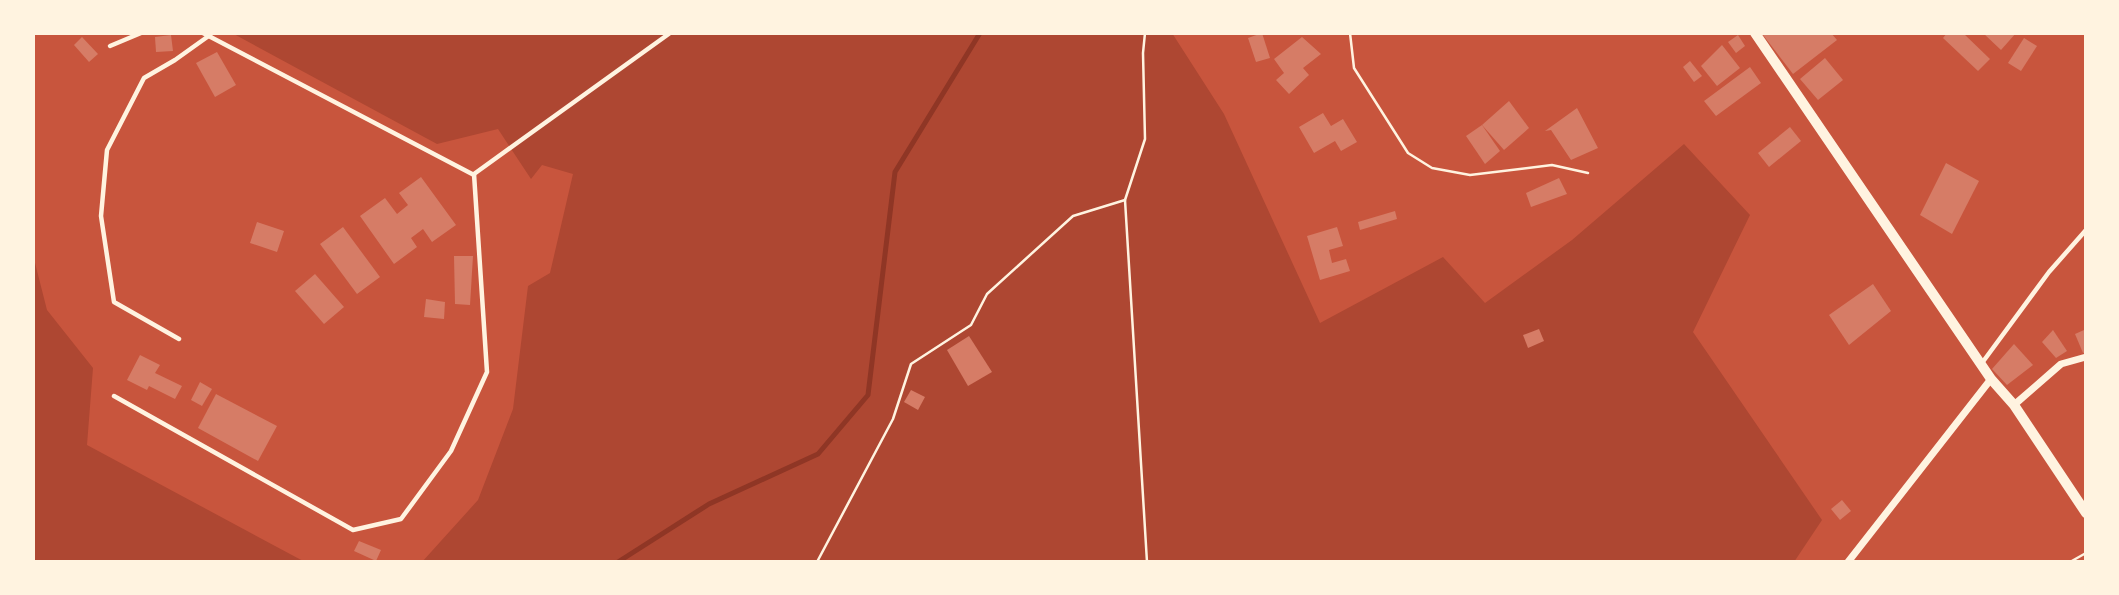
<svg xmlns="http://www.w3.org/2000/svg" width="2119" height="595" viewBox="0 0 2119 595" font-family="Ubuntu,sans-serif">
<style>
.green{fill:#ae4732}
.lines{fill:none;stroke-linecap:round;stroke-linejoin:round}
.stream{stroke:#8f3625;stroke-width:5}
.building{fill:#d67c66}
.path{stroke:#fff3e0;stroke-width:2.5}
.service{stroke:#fff3e0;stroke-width:4.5}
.minor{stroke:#fff3e0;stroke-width:7}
.tertiary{stroke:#fff3e0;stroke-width:10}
</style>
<rect width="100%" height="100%" fill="#c8553d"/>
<g class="green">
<path d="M232,33H1172L1224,114L1320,323L1443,257L1485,303L1572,240L1684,144L1750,215L1693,332L1822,520L1794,562H422L478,500L513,409L528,286L550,273L573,174L542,165L531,179L498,129L437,144Z"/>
<path d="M33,255L47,310L93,368L87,445L305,562H33Z"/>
</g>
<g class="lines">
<path class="stream" d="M618,562L709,504L818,454L868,395L895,172L980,33"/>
</g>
<g class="building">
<path d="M1262,33L1270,58L1256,62L1248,38Z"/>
<path d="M1766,33H1831L1837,40L1793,74L1763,35Z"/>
<path d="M1947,33H1963L1990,59L1978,71L1943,38Z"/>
<path d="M1983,33H2016L2001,50Z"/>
<path d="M171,35L173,51L156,52L155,37Z"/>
<path d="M1738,35L1745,46L1736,53L1728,42Z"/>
<path d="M82,37L98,54L89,62L74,45Z"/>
<path d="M1302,37L1321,54L1303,68L1309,75L1289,94L1276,80L1284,73L1274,59Z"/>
<path d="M2024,38L2037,46L2021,71L2008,63Z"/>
<path d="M1722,45L1740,68L1717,86L1701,66Z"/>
<path d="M217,52L236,85L215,97L196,63Z"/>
<path d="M1825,58L1843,80L1818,100L1800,79Z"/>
<path d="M1690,61L1702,76L1694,82L1683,67Z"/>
<path d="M1750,67L1761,83L1716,116L1704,101Z"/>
<path d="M1509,101L1529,128L1504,150L1482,125Z"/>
<path d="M1577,108L1598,148L1571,160L1551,130L1545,131Z"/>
<path d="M1323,113L1331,126L1343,119L1357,142L1341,151L1335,141L1314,153L1299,127Z"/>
<path d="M1482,125L1500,151L1485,164L1466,136Z"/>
<path d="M1790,127L1801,141L1769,167L1758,153Z"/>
<path d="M1946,163L1979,181L1952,234L1920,215Z"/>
<path d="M421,177L456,225L432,242L423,229L411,238L417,247L394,264L360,216L385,198L397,214L408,205L399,193Z"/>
<path d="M1559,178L1567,194L1531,207L1526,193Z"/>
<path d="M1395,211L1397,219L1360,230L1358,222Z"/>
<path d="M257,222L284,231L277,252L250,243Z"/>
<path d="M343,227L380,277L357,294L320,244Z"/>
<path d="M1337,227L1343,246L1329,250L1332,263L1346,259L1350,271L1320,280L1307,236Z"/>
<path d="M454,256H473L470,305L455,304Z"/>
<path d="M315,274L344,307L324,324L295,291Z"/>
<path d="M1873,284L1891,311L1849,345L1829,315Z"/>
<path d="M426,299L445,302L444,319L424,317Z"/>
<path d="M1539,329L1544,341L1528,348L1523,335Z"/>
<path d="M2053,330L2067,351L2056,358L2042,342Z"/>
<path d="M2084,330L2086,352L2083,353L2075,334Z"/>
<path d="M969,336L992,372L968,386L947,350Z"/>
<path d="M2014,344L2033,365L2007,385L1992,369Z"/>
<path d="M140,355L160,365L155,373L182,386L175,399L149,386L147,390L127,380Z"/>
<path d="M200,382L212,389L202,406L191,400Z"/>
<path d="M911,390L925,397L918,410L904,402Z"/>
<path d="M216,394L277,426L258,461L198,428Z"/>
<path d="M1842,500L1851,511L1840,520L1831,509Z"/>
<path d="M359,541L381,550L376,561L354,551Z"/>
</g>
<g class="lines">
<g class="path">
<path d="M1145,33L1143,53L1145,139L1125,200L1147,562"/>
<path d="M1350,33L1354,68L1408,153L1432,168L1470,175L1552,165L1588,173"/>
<path d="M817,562L893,419L911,364L971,325L987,294L1073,216L1125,200"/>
<path d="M2070,562L2086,553"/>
</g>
<g class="service">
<path d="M203,33L474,175"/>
<path d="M110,46L141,33"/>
<path d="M179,339L114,302L101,216L107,150L144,78L175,60L210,35"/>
<path d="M1982,363L2049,272L2086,230"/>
<path d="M114,396L353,530L401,519L451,451L487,372L474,174L670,33"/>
</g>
<g class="minor">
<path d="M2014,405L2061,364L2086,357"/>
<path d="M1848,562L1991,379"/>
</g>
<path class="tertiary" d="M1755,33L1991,379L2014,405L2086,513"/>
</g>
<rect width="2119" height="595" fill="none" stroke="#fff3e0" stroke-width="70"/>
</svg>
